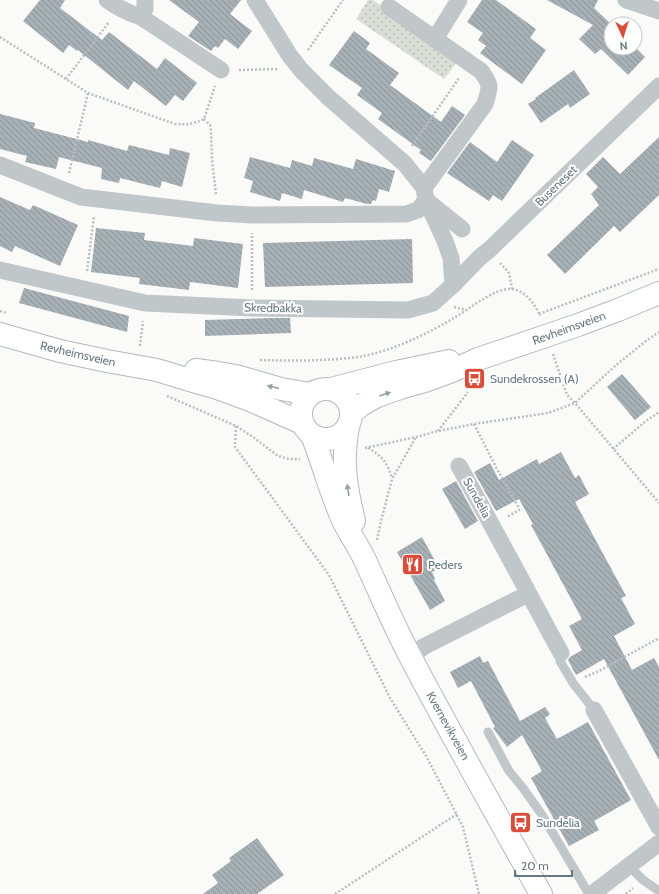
<svg xmlns="http://www.w3.org/2000/svg" width="659" height="894" viewBox="0 0 659 894" font-family="Cabin,sans-serif">
<style>
.grass{fill:url(#grass-dots)}
.building{fill:url(#building-back-hatch)}
.lines{fill:none;stroke-linecap:round;stroke-linejoin:round}
.secondary-casing{stroke:#b4babe;stroke-width:24}
.primary-casing{stroke:#b3b9bc;stroke-width:24}
.path{stroke:#babec0;stroke-width:2.5;stroke-dasharray:2 2;stroke-linecap:butt}
.lane{stroke:#c1c6c9;stroke-width:9}
.street{stroke:#c1c6c9;stroke-width:17}
.secondary{stroke:#fff;stroke-width:22}
.primary{stroke:#fff;stroke-width:22}
.oneway{fill:#94a0a7}
.labels{text-anchor:middle;stroke-width:4;stroke-linejoin:round;paint-order:stroke}
.street-label{font-size:12px;fill:#667881;stroke:#fff}
.poi-label{font-size:12px;fill:#667881;stroke:#fff;text-anchor:start}
</style>
<defs>
<pattern id="grass-dots" width="8" height="8" patternUnits="userSpaceOnUse"><rect width="8" height="8" fill="#dbded7"/><path d="M2 2h.1M6 6h.1" fill="none" stroke="#b5b9b4" stroke-width="1.8" stroke-linecap="round"/></pattern>
<pattern id="building-back-hatch" width="6" height="6" patternUnits="userSpaceOnUse"><rect width="6" height="6" fill="#a6b0b5"/><path d="M-1 5l2 2M0 0l6 6M5-1l2 2" fill="none" stroke="#8b9499"/></pattern>
</defs>
<rect width="100%" height="100%" fill="#fafaf8"/>
<path class="grass" d="M368,0H373L459,60L444,79L356,19Z"/>
<g class="building">
<path d="M40,0H65L60,8L102,40L109,32L157,69L165,58L197,83L183,101L175,95L166,106L134,81L128,90L78,50L77,51L69,45L63,53L23,21Z"/>
<path d="M169,0H241L230,14L252,31L238,49L225,39L218,48L215,46L211,51L188,36L199,22Z"/>
<path d="M482,0H496L536,29L530,38L546,50L522,84L480,53L486,46L478,40L483,33L467,22Z"/>
<path d="M547,0H598L594,8L611,24V48H635V47L645,57L628,75L601,49L595,54L579,39L593,25Z"/>
<path d="M354,31L370,43L366,49L399,73L390,85L441,122L452,106L465,115L431,161L419,153L421,150L378,119L382,113L357,95L362,88L329,65Z"/>
<path d="M574,70L590,94L570,108L568,104L541,123L528,104L536,99L535,98Z"/>
<path d="M0,114L35,123L34,128L88,142V140L127,151L129,145L169,155L170,148L190,153L182,187L162,181L160,188L120,178L119,183L101,179L102,168L59,157L56,169L25,162L27,156L0,149Z"/>
<path d="M659,137V195L620,232L614,226L565,274L547,255L599,205L591,194L598,187L586,174L603,157L620,174Z"/>
<path d="M512,140L534,155L502,201L493,195L489,201L447,173L470,142L497,162Z"/>
<path d="M250,157L290,168L292,160L312,166L314,158L353,169L356,159L395,171L389,192L379,189L376,201L373,200L371,204H367L345,198L343,202L304,190L302,199L282,193L280,201L250,192L253,181L244,178Z"/>
<path d="M0,197L30,210L33,205L78,225L60,266L15,246L12,252L0,246Z"/>
<path d="M96,228L145,233L144,240L193,246L194,238L243,244L238,288L190,282L189,290L139,284L140,278L91,272Z"/>
<path d="M412,239L413,283L265,287L263,243Z"/>
<path d="M24,288L129,316L127,332L19,303Z"/>
<path d="M273,318H290L291,333L205,336V320Z"/>
<path d="M622,374L651,407L635,420L607,387Z"/>
<path d="M561,452L575,478L579,475L589,494L575,502L626,596L621,598L635,624L614,636L632,670L654,658L659,667V760L604,659L576,675L568,660L570,657L582,650L569,626L582,619L531,525L533,524L519,499L496,511L474,472L490,463L499,480L537,459L539,464Z"/>
<path d="M456,481L478,521L465,529L442,489Z"/>
<path d="M422,537L439,568L432,572L435,579L434,580L445,601L430,610L397,552Z"/>
<path d="M480,656L483,663L488,661L520,721L545,707L550,714L545,718L557,739L588,722L631,800L594,821L599,830L569,846L531,778L542,771L522,735L507,747L493,728L495,727L471,681L458,688L450,672Z"/>
<path d="M257,838L284,875L257,894H203L218,883L212,875L231,861L229,858Z"/>
</g>
<g class="lines">
<defs>
<g id="secondary">
<path d="M348,426C346,439 344,452 345,464C345,484 350,503 354,521"/>
<path d="M312,435C323,463 330,491 342,518C348,532 358,545 365,560C380,593 394,626 411,658C453,738 497,816 541,894"/>
</g>
<g id="primary">
<path d="M0,334L60,351L107,361L157,370L193,381L217,388L250,400L302,423"/>
<path d="M196,370L218,373L236,376L281,389L311,394"/>
<circle cx="326" cy="414" r="25"/>
<path d="M331,389L396,372L449,361"/>
<path d="M351,413L363,404L377,396L400,388L425,381L452,371L478,359L578,325L618,310L659,293"/>
</g>
</defs>
<use href="#secondary" class="secondary-casing"/>
<use href="#primary" class="primary-casing"/>
<g class="path">
<path d="M0,37L88,93L175,124C187,125 193,124 204,119L215,86"/>
<path d="M308,50L343,0"/>
<path d="M239,70L277,69"/>
<path d="M66,79L109,22"/>
<path d="M204,119L210,125L211,131L212,160L216,195"/>
<path d="M412,146L459,78"/>
<path d="M69,173L88,93"/>
<path d="M500,263L509,273L512,289"/>
<path d="M87,271L94,216"/>
<path d="M252,290V233"/>
<path d="M454,307L466,310"/>
<path d="M0,311L7,313"/>
<path d="M539,314L659,269"/>
<path d="M140,346L143,321"/>
<path d="M553,354L567,395L575,403L659,503"/>
<path d="M260,360C292,361 326,361 358,357C377,354 399,346 416,338C429,332 442,325 454,318C468,310 494,288 511,289C525,290 535,304 540,316"/>
<path d="M167,396L236,426L253,437L278,456L289,459H300"/>
<path d="M474,424L497,469L519,508V510L507,517"/>
<path d="M236,426L235,447L329,575L390,698L426,756L445,792L463,827L479,894"/>
<path d="M438,431L468,392"/>
<path d="M365,448L416,437L438,431L474,424L548,413L575,403L615,366L646,341L659,332"/>
<path d="M368,448C382,456 387,462 392,478"/>
<path d="M613,449L646,421L659,412"/>
<path d="M377,540L381,521L392,479L416,437"/>
<path d="M585,677L599,671L659,638"/>
<path d="M335,894L457,814"/>
<path d="M626,894L633,888"/>
</g>
<g class="lane">
<path d="M561,653L560,661L573,683L594,710"/>
<path d="M488,732L509,771L523,788L542,815L589,894"/>
<path d="M629,866L643,880L659,891"/>
</g>
<g class="street">
<path d="M107,0C118,8 128,13 141,17L221,70"/>
<path d="M626,0L659,11"/>
<path d="M389,7L481,71C492,86 490,87 485,104L424,188"/>
<path d="M141,17L145,9V0"/>
<path d="M435,39L459,0"/>
<path d="M0,165L81,197L217,213L253,215L406,214L418,210L426,200L462,229"/>
<path d="M0,270L145,303L252,308L408,310L433,303L453,285L451,258L445,241L426,200L424,188L405,164L328,97L302,71L290,56L255,0"/>
<path d="M453,285L479,258L489,250L659,86"/>
<path d="M459,466C494,528 527,591 561,653"/>
<path d="M411,657L423,647L528,594"/>
<path d="M594,710L659,827"/>
<path d="M592,894L659,843"/>
</g>
<use href="#secondary" class="secondary"/>
<use href="#primary" class="primary"/>
</g>
<defs><path id="oneway-solid" d="M-6-.8H1V-3.2L6.5 0L1 3.2V.8H-6Z"/></defs>
<g class="oneway">
<use href="#oneway-solid" transform="translate(273 387) rotate(-167)"/>
<use href="#oneway-solid" transform="translate(385 394) rotate(-19)"/>
<use href="#oneway-solid" transform="translate(348 490) rotate(-99)"/>
</g>
<defs>
<symbol id="bus-square" viewBox="-11 -11 22 22"><rect x="-9" y="-9" width="18" height="18" rx="4" fill="#d84e3a" stroke="#fff"/><path d="M-5-6H5V4H4V6H2V4H-2V6H-4V4H-5ZM-3.5-4V0h7V-4ZM-3.5 1.2v1.5H-2V1.2ZM2 1.2v1.5H3.5V1.2Z" fill="#fff"/></symbol>
<symbol id="restaurant-square" viewBox="-11 -11 22 22"><rect x="-9" y="-9" width="18" height="18" rx="4" fill="#d84e3a" stroke="#fff"/><path d="M-5-6h1v4h1v-4h1v4h1v-4h1v5L-1.5 .5V6h-2V.5L-5-1ZM5-6V6H3V1.5H1.5Q1.5-4 5-6Z" fill="#fff"/></symbol>
</defs>
<g fill-rule="evenodd">
<use href="#bus-square" x="462" y="366" width="25" height="25"/>
<use href="#restaurant-square" x="400" y="552" width="25" height="25"/>
<use href="#bus-square" x="508" y="810" width="25" height="25"/>
</g>
<g class="labels">
<g class="street-label">
<text transform="translate(556 186) rotate(-44)" y="4">Buseneset</text>
<text transform="translate(273 308) rotate(1)" y="4">Skredbakka</text>
<text transform="translate(569 328) rotate(-20)" y="4">Revheimsveien</text>
<text transform="translate(78 354) rotate(13)" y="4">Revheimsveien</text>
<text transform="translate(477 498) rotate(61)" y="4">Sundelia</text>
<text transform="translate(448 726) rotate(61)" y="4">Kvernevikveien</text>
</g>
<g class="poi-label">
<text x="490" y="383">Sundekrossen (A)</text>
<text x="428" y="569">Peders</text>
<text x="536" y="827">Sundelia</text>
</g>
</g>
<g transform="translate(623 36) rotate(176)"><circle r="19" fill="#ffffff" stroke="#c2c9cd"/>
<path d="M0-3L7 15L0 10L-7 15Z" fill="#d84e3a"/>
<text y="-6" font-size="11" font-weight="bold" text-anchor="middle" fill="#667881">N</text>
</g>
<path d="M515 870v6h57v-6" fill="none" stroke="#667881" stroke-width="2"/>
<text x="521" y="870" font-size="12" fill="#667881" stroke="#ffffff" stroke-width="3" paint-order="stroke">20 m</text>
</svg>
